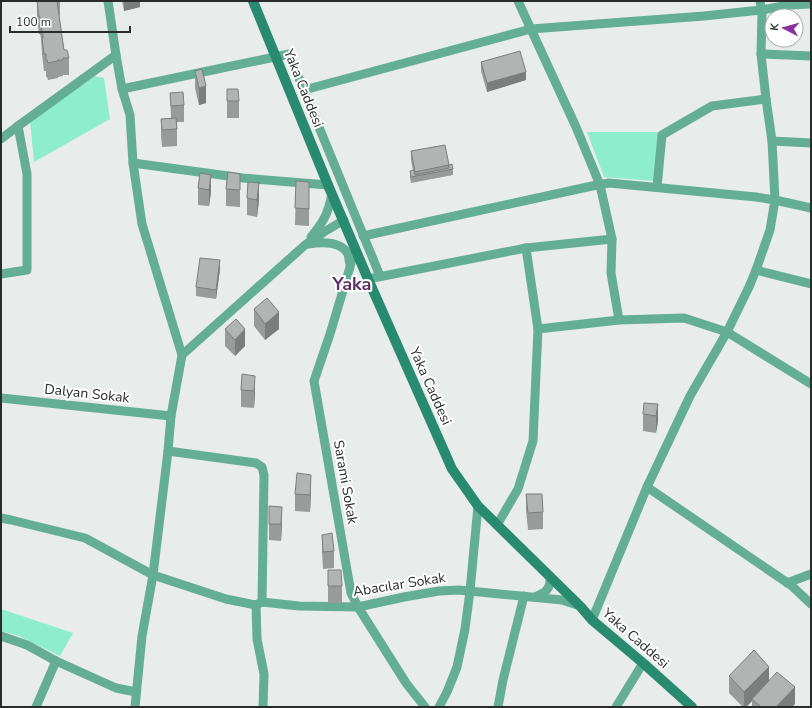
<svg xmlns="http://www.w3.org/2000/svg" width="812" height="708" viewBox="0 0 812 708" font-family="'Nunito Sans',sans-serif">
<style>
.green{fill:#8eedcd}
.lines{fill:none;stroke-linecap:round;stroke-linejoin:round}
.street{stroke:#65ae96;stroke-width:9}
.secondary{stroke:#288a6f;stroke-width:10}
.wall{fill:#979b9a}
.shaded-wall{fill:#7b7e7d}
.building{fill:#b0b4b3;stroke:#7b7e7d}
.labels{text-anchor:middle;stroke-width:4;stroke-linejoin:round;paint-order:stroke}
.street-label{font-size:14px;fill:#2a2c2b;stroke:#fff}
.district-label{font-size:18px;font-weight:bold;fill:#5e3267;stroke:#fff}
</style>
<rect width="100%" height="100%" fill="#e8eceb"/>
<g class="green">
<path d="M95,76L104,78L110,119L34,162L30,120Z"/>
<path d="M587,132H660L654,181L604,177Z"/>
<path d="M1,609L73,633L60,656L19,636L1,631Z"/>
</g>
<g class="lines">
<g class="street">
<path d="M108,1L116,55"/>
<path d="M761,54L811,56"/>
<path d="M122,89L289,54L380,276"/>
<path d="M304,90L531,29L704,16L761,10L789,5L811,4"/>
<path d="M1,139L18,126"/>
<path d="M772,141L811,143"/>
<path d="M133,163L243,178L328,185"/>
<path d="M657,187L662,135L712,106L766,99"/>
<path d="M363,236L592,186L609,183L756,197L775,200L811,208"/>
<path d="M311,237C324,221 328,214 332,194"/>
<path d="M612,239L611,273L619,320"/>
<path d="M308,244C321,242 341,241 348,254C349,257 349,261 350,264"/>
<path d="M355,247L350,267L330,334L314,381L351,593L358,607L406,683L425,707"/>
<path d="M526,248L538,329"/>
<path d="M756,270L811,284"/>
<path d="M1,274L27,270V174L18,126L116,55L122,89L130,115L133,163L142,224L182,355"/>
<path d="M368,279L526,248L612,239L600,185L576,127L518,1"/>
<path d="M1,398L171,416"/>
<path d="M168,451L256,463L262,467L264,475L262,602"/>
<path d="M647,487L690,396L727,332L749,287L756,270L770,230L775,200L772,141L766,99L761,54L762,14L760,1"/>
<path d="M1,518L11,520L85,538L153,575L226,599L256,605L262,602L299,606L358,607L404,597L439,591L459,590L562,600L580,606"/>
<path d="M497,525L518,489L533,441L538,329L619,320L684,318L727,332L811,384"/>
<path d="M787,583L811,574"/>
<path d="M535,597C545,593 551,589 550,577"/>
<path d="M256,605L257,639L264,674L263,707"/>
<path d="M592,620L647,487L792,586L811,604"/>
<path d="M1,636L27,645L56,661L116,688L136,692"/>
<path d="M36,707L56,661"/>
<path d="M135,707L142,636L153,575L168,451L171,416L182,355L305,245L324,232L344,220"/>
<path d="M439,707L447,692L457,667L465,629L470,591L478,506"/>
<path d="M498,707L503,680L524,596"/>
<path d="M616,707L643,663"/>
</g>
<path class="secondary" d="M253,1L328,185L368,279L452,469L478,506L581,607L592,620L643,663L692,707"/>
</g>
<g class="wall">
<path d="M37,1H60V15L59,16L64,50L69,58V75H63V76L58,77V78L48,80L47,77H46V71H44L42,55L41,38L40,34H39L37,18Z"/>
<path d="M122,1H140V7L124,11Z"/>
<path d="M481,62L526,80L487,92L481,71Z"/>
<path d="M195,71L206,103L199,105L195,88Z"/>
<path d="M227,89L239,101V118H227Z"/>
<path d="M170,93L184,105V122H177V146L162,147L161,136V119L171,118Z"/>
<path d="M411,151L449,165L453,169V175L411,183L410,177V171H413L411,160Z"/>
<path d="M228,172L240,191V207L226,206V189Z"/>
<path d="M200,173L211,192L209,206L198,205V188Z"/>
<path d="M296,181L309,182V226L295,225Z"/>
<path d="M247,198L259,200L257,217L247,215Z"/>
<path d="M220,269L216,299L196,296V287Z"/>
<path d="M254,309L279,329L265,340L254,326Z"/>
<path d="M225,329L245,346L235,356L225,346Z"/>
<path d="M242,374L255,393L254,408L241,407V390Z"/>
<path d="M658,404V421L656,433L643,431V414Z"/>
<path d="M311,492L310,512L295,511V494Z"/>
<path d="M526,494L543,512V529L528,530L526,511Z"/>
<path d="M269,506L282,524L281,541L269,540Z"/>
<path d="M322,535L334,551V568L323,569L322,552Z"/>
<path d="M328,570L342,586V603H328Z"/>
<path d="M729,676L769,680L795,704L792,707H752V701L746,707H743L729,693Z"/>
</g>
<g class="shaded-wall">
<path d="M124,1H140V7L124,11Z"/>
<path d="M796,27H797V38L796,39Z"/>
<path d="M778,40H791L778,44Z"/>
<path d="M526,72V80L487,92V83Z"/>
<path d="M206,86V103L199,105V88Z"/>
<path d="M211,175V192L209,206V190Z"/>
<path d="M259,183V200L257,217V200Z"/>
<path d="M220,260V269L216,299V290Z"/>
<path d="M279,312V329L265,340V324Z"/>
<path d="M245,329V346L235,356V340Z"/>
<path d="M255,376V393L254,408V391Z"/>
<path d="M658,404V421L656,433V416Z"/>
<path d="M311,475V492L310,512V495Z"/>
<path d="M282,507V524L281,541V524Z"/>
<path d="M769,667V684L752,699V701L746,707H744V692Z"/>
<path d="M795,687V704L792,707H776Z"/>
</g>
<g class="building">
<path d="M37,1H57L64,50H67L69,58H63V60H57L58,61L48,63L47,60H46V54H44L42,38H43V34H42L41,21L40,17H39Z"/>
<path d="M792,13L793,16H782Z"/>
<path d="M520,51L526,72L487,83L481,62Z"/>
<path d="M202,69L206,86L199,88L195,71Z"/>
<path d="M227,89H238L239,101H227Z"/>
<path d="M183,92L184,105L171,106L170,93Z"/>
<path d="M176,118L177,129L162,130L161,119Z"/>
<path d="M445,145L449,165L415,172L411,151Z"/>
<path d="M452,164L453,169L411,177L410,171L414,170L415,175L449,168V165Z"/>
<path d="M228,172L240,174V190L226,189Z"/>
<path d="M200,173L211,175L209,190L198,188Z"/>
<path d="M296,181L309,182V209L295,208Z"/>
<path d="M248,182L259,183L257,200L247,198Z"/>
<path d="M200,258L220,260L216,290L196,287Z"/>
<path d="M267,298L279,312L265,324L254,309Z"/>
<path d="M236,319L245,329L235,340L225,329Z"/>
<path d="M242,374L255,376L254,391L241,390Z"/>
<path d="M644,403L658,404L656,416L643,414Z"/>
<path d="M297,473L311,475L310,495L295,494Z"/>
<path d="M526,494H542L543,512L528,513Z"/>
<path d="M269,506L282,507L281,524H269Z"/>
<path d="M332,533L334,551L323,552L322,535Z"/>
<path d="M328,570H341L342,586H328Z"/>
<path d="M754,650L769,667L744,692L729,676Z"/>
<path d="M777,672L795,687L776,707H761L752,699Z"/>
</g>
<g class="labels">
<g class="street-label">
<text transform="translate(304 88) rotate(68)" y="5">Yaka Caddesi</text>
<text transform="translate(431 386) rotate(66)" y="5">Yaka Caddesi</text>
<text transform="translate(87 393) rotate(6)" y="5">Dalyan Sokak</text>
<text transform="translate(346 482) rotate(80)" y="5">Sarami Sokak</text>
<text transform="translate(399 584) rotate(-9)" y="5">Abacılar Sokak</text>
<text transform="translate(636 638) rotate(41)" y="5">Yaka Caddesi</text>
</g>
<g class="district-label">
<text x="352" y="290">Yaka</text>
</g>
</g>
<rect width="812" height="708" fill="none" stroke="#2a2c2b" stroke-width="4"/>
<g transform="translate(784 28) rotate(276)"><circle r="19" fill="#ffffff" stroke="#aaabaa"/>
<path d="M0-3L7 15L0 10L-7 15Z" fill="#8a319d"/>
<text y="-6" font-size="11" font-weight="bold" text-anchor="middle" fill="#2a2c2b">K</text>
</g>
<path d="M10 26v6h120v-6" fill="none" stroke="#2a2c2b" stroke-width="2"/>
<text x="16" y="26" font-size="12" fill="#2a2c2b" stroke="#ffffff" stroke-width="3" paint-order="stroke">100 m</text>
</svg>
